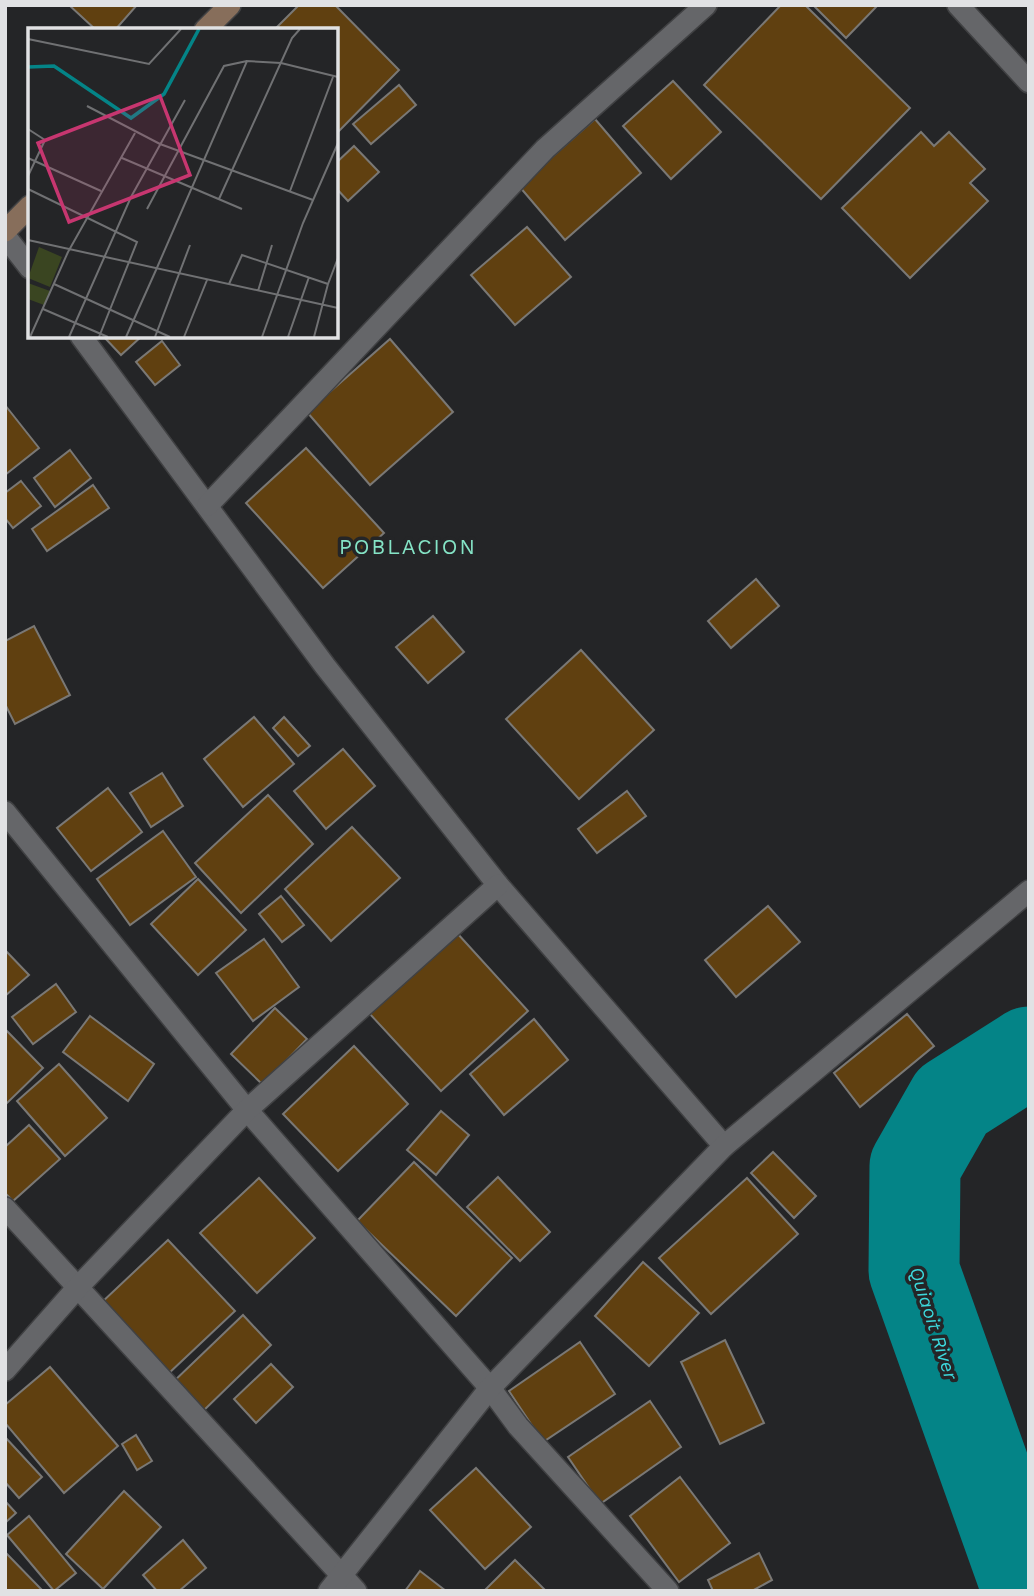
<svg xmlns="http://www.w3.org/2000/svg" width="1034" height="1596" viewBox="0 0 1034 1596" font-family="'Work Sans',sans-serif">
<style>
.lines{fill:none;stroke-linecap:round;stroke-linejoin:round}
.river{stroke:#048487;stroke-width:91}
.building{fill:#604010;stroke:#7a7875;stroke-width:2}
.street-casing{stroke:#404143;stroke-width:24}
.secondary-casing{stroke:#404143;stroke-width:24}
.street{stroke:#656669;stroke-width:21}
.secondary{stroke:#876e5b;stroke-width:21}
.labels{text-anchor:middle;stroke-width:7;stroke-linejoin:round;paint-order:stroke}
.water-label{font-size:19px;font-style:italic;fill:#3cd7db;stroke:#242527}
.quarter-label{font-size:21px;letter-spacing:2px;fill:#85e4c6;stroke:#242527}
.inset-river{fill:none;stroke:#048487;stroke-width:3.5}
.inset-road{fill:none;stroke:#707173;stroke-width:2}
.view{fill:#c73670;fill-opacity:0.15;stroke:#c73670;stroke-width:3.5}
.inset-edge{fill:none;stroke:#e1e2e4;stroke-width:3.5}
</style>
<rect width="100%" height="100%" fill="#242527"/>
<g class="lines">
<path class="river" d="M1028,1591L914,1271L915,1166L952,1101L1029,1052"/>
</g>
<g class="building">
<path d="M69,5H137L115,30H96Z"/>
<path d="M299,5H335L399,70L336,134V30H274Z"/>
<path d="M781,5H805L910,108L821,199L704,85Z"/>
<path d="M813,5H878L846,38Z"/>
<path d="M673,81L721,132L671,179L623,126Z"/>
<path d="M399,85L416,105L371,144L353,124Z"/>
<path d="M595,119L641,173L565,240L519,186Z"/>
<path d="M921,132L934,146L949,132L985,169L970,183L988,201L910,278L842,208Z"/>
<path d="M354,146L379,172L348,201L336,188V163Z"/>
<path d="M527,227L571,277L515,325L471,275Z"/>
<path d="M103,336H142L121,355Z"/>
<path d="M390,339L453,412L370,485L307,412Z"/>
<path d="M162,341L180,365L155,385L136,362Z"/>
<path d="M5,405L39,448L5,475Z"/>
<path d="M306,448L384,533L323,588L246,503Z"/>
<path d="M70,450L91,478L55,507L34,478Z"/>
<path d="M21,481L41,506L13,528L5,518V493Z"/>
<path d="M93,485L109,508L47,551L32,529Z"/>
<path d="M756,579L779,606L731,648L708,621Z"/>
<path d="M433,616L464,652L428,683L396,647Z"/>
<path d="M34,626L70,695L15,724L5,704V641Z"/>
<path d="M581,650L654,730L579,799L506,719Z"/>
<path d="M254,717L294,764L243,807L204,759Z"/>
<path d="M284,717L310,746L298,756L273,728Z"/>
<path d="M343,749L375,786L326,829L294,791Z"/>
<path d="M162,773L183,806L151,827L130,793Z"/>
<path d="M108,788L142,832L91,871L57,828Z"/>
<path d="M627,791L646,816L597,853L578,829Z"/>
<path d="M268,795L313,844L241,913L195,863Z"/>
<path d="M352,827L400,878L331,941L285,889Z"/>
<path d="M163,831L196,877L130,925L97,879Z"/>
<path d="M198,879L246,930L198,975L151,924Z"/>
<path d="M281,896L304,925L282,942L259,914Z"/>
<path d="M768,906L800,942L736,997L705,960Z"/>
<path d="M457,933L528,1011L441,1091L369,1013Z"/>
<path d="M264,939L299,987L253,1021L216,973Z"/>
<path d="M5,950L29,975L5,996Z"/>
<path d="M56,984L76,1012L33,1044L12,1017Z"/>
<path d="M275,1008L307,1039L263,1085L231,1054Z"/>
<path d="M907,1014L934,1046L860,1107L834,1073Z"/>
<path d="M90,1016L154,1064L128,1101L63,1052Z"/>
<path d="M534,1019L568,1060L504,1115L470,1074Z"/>
<path d="M5,1029L43,1068L5,1105Z"/>
<path d="M354,1046L408,1104L338,1171L283,1114Z"/>
<path d="M59,1064L107,1118L65,1156L17,1101Z"/>
<path d="M441,1111L469,1135L436,1175L407,1150Z"/>
<path d="M29,1125L60,1159L13,1201L5,1193V1147Z"/>
<path d="M773,1152L816,1196L794,1218L751,1173Z"/>
<path d="M414,1162L512,1258L456,1316L357,1221Z"/>
<path d="M498,1177L550,1232L520,1261L467,1207Z"/>
<path d="M259,1178L315,1238L257,1293L200,1233Z"/>
<path d="M747,1178L798,1234L711,1314L659,1258Z"/>
<path d="M168,1240L235,1311L168,1374L101,1303Z"/>
<path d="M643,1262L699,1313L649,1366L595,1316Z"/>
<path d="M243,1315L271,1345L200,1414L171,1384Z"/>
<path d="M725,1340L764,1423L720,1444L681,1362Z"/>
<path d="M580,1342L615,1394L543,1442L509,1391Z"/>
<path d="M271,1364L293,1387L256,1423L234,1399Z"/>
<path d="M50,1367L118,1446L64,1493L5,1423V1405Z"/>
<path d="M650,1401L681,1447L600,1504L568,1457Z"/>
<path d="M136,1435L152,1461L137,1470L122,1444Z"/>
<path d="M5,1437L42,1477L19,1498L5,1482Z"/>
<path d="M476,1468L531,1527L485,1569L430,1510Z"/>
<path d="M680,1477L730,1543L679,1582L630,1516Z"/>
<path d="M124,1491L161,1527L103,1589L66,1554Z"/>
<path d="M5,1501L16,1513L5,1523Z"/>
<path d="M29,1516L76,1573L54,1591L7,1535Z"/>
<path d="M183,1540L206,1568L179,1591H157L143,1575Z"/>
<path d="M5,1552L43,1591H5Z"/>
<path d="M759,1553L772,1580L752,1591H713L708,1580Z"/>
<path d="M515,1560L546,1591H484Z"/>
<path d="M420,1571L446,1591H405Z"/>
</g>
<g class="lines">
<defs>
<g id="street">
<path d="M958,5L1029,82"/>
<path d="M5,236L30,268"/>
<path d="M81,336L325,666L498,885L724,1146"/>
<path d="M208,505L545,149L706,5"/>
<path d="M5,812L247,1110L490,1388L518,1426L668,1591"/>
<path d="M5,1208L356,1591"/>
<path d="M5,1370L78,1287L247,1110L498,885"/>
<path d="M329,1591L490,1388L724,1146L1029,891"/>
</g>
<g id="secondary">
<path d="M205,30L230,5"/>
<path d="M5,231L30,206"/>
</g>
</defs>
<use href="#street" class="street-casing"/>
<use href="#secondary" class="secondary-casing"/>
<use href="#street" class="street"/>
<use href="#secondary" class="secondary"/>
</g>
<g class="labels">
<g class="water-label">
<text transform="translate(934 1323) rotate(72)" y="7">Quiaoit River</text>
</g>
<g class="quarter-label">
<text x="408" y="554">POBLACION</text>
</g>
</g>
<g transform="translate(28 28)">
<rect width="310" height="310" fill="#242527"/>
<path d="M11,219L34,229L22,259L0,250Z" fill="#3a4521"/>
<path d="M0,255L22,263L16,277L0,271Z" fill="#3a4521"/>
<path class="inset-river" d="M0,39L26,38L103,90L136,66L171,1"/>
<path class="inset-road" d="M0,11L121,36L153,1M59,78L132,116L285,172M0,101L17,112L0,148M0,130L73,163M94,130L214,181M0,161L109,214L71,309M262,163L305,49M191,171L264,10L272,1M119,181L196,38L219,33M0,212L310,280M40,224L107,105M128,242L219,33L253,35L310,49M26,256L142,309M201,256L214,227L300,256L286,309M300,256L310,230M230,263L244,217M15,281L80,309M2,309L40,224M41,309L103,169L157,72M98,309L128,242M127,309L162,217M156,309L179,252M234,309L275,195L310,115M260,309L281,249"/>
<path class="view" d="M132,68L162,147L41,194L10,115Z"/>
<rect width="310" height="310" class="inset-edge"/>
</g>
<rect width="1034" height="1596" fill="none" stroke="#e1e2e4" stroke-width="14"/>
</svg>
